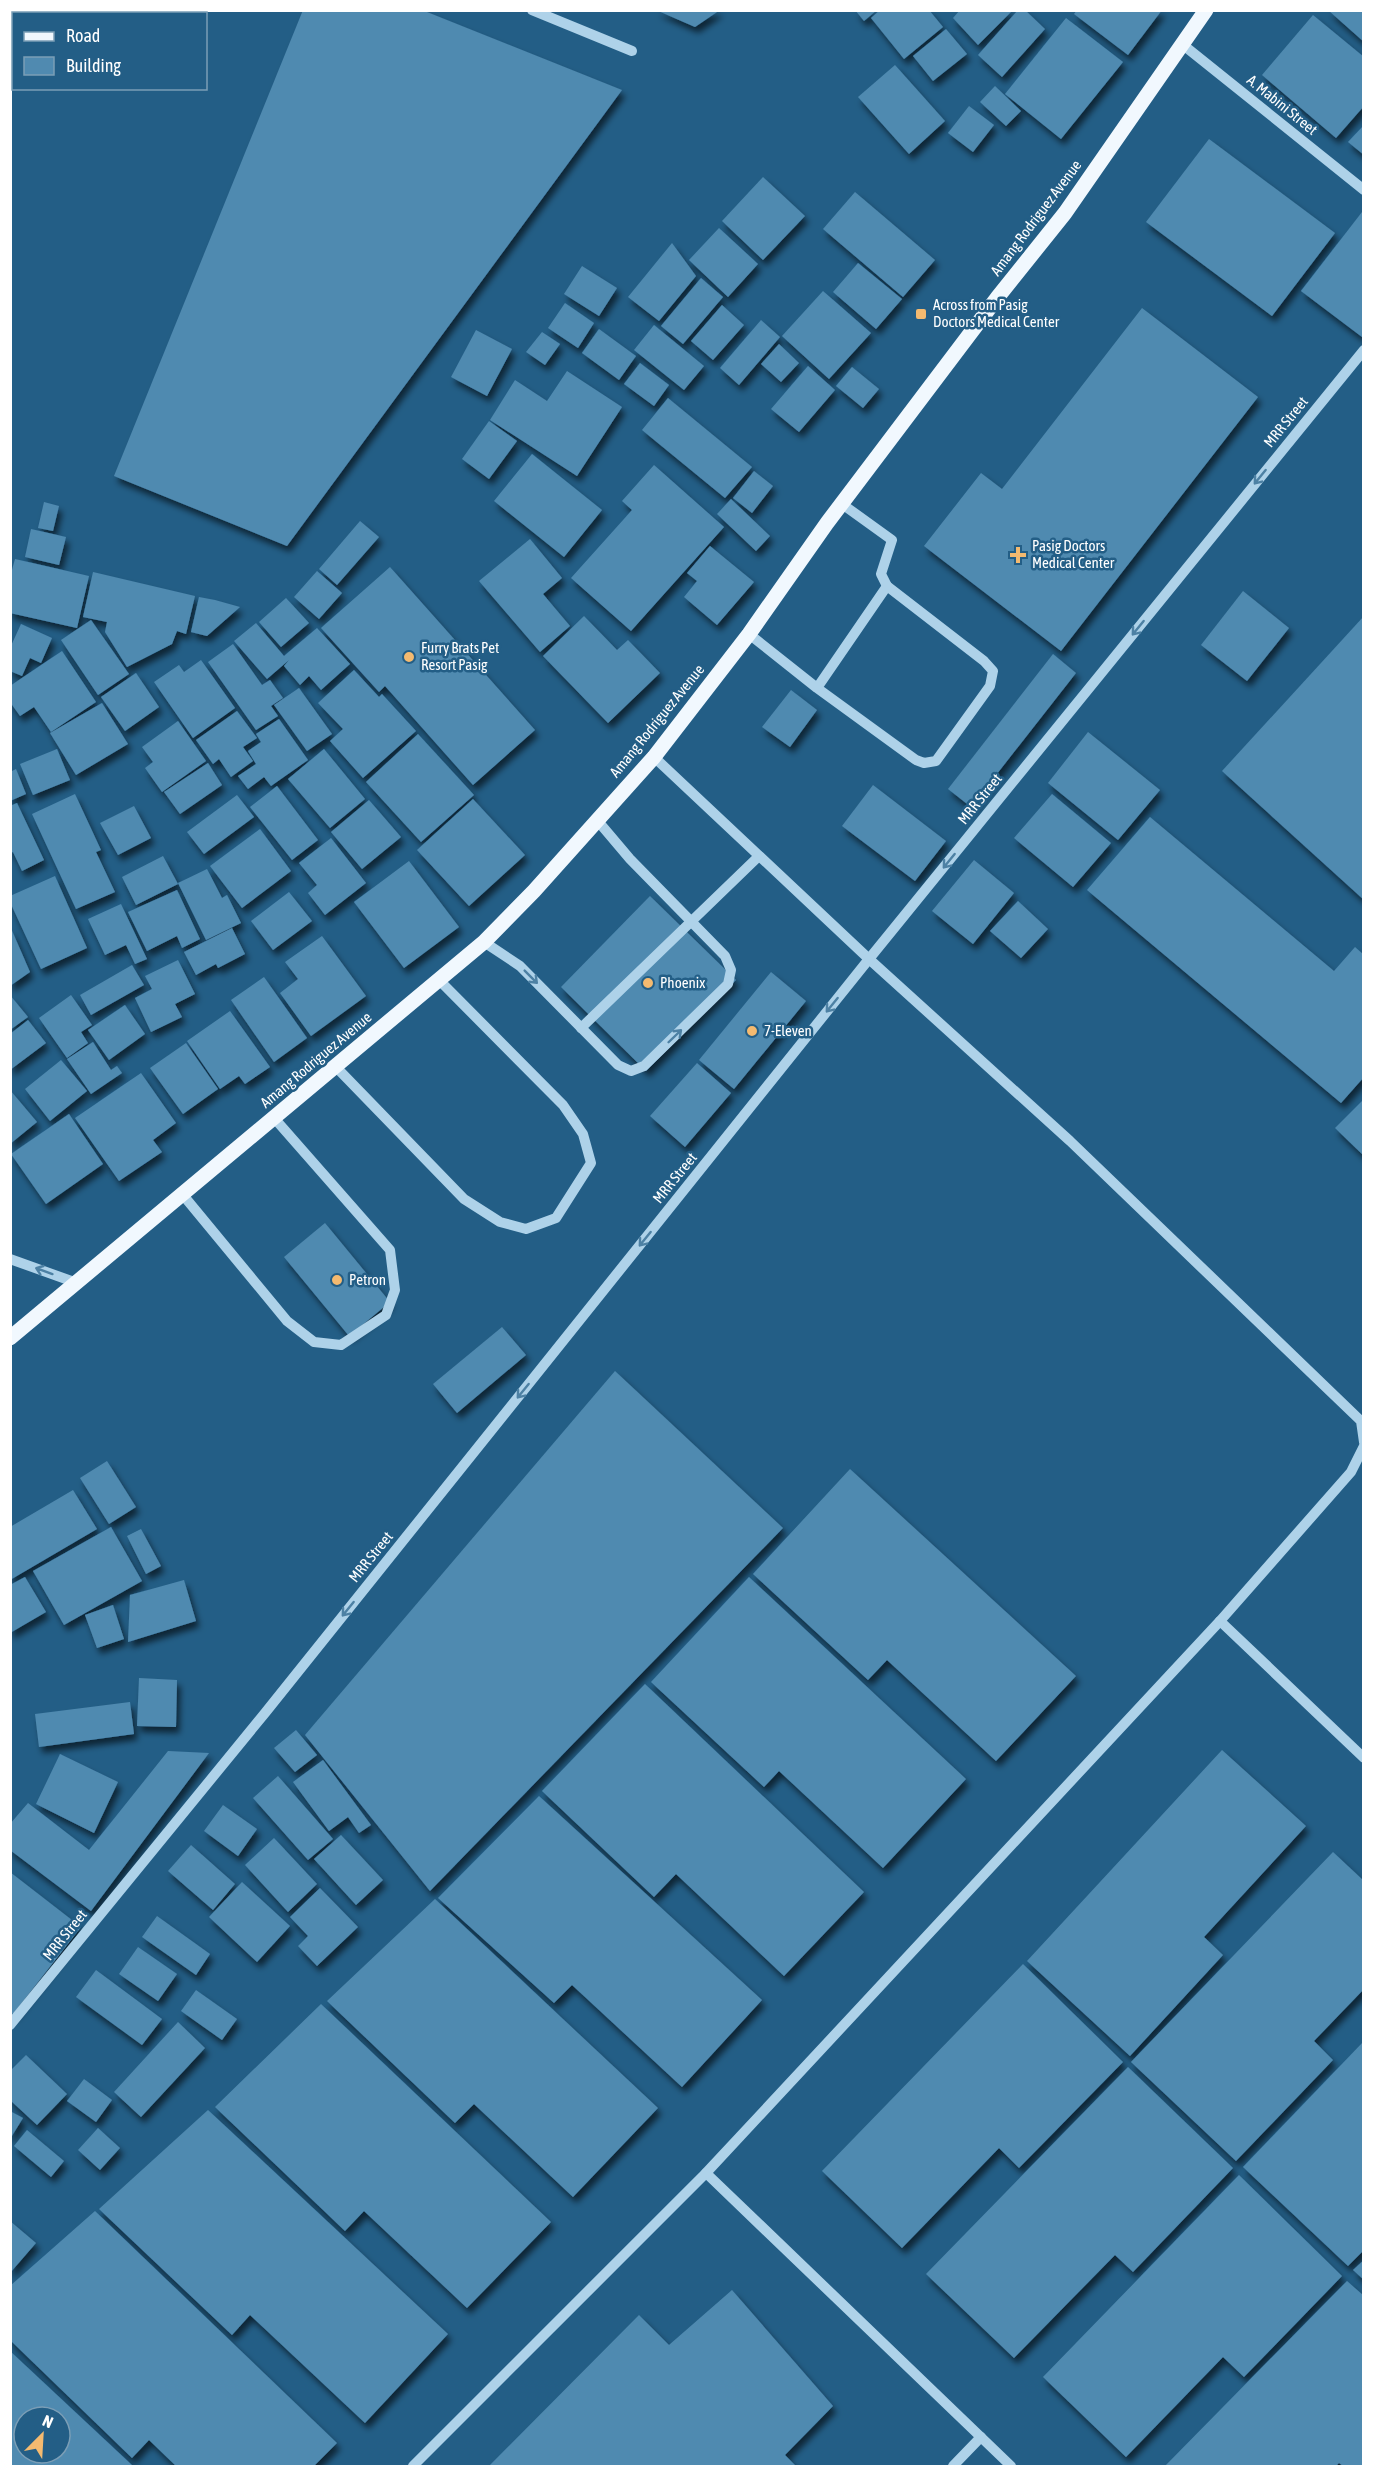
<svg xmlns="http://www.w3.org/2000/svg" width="1374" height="2477" viewBox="0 0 1374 2477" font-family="'Asap Condensed',sans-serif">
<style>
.building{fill:#508ab0;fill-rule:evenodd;filter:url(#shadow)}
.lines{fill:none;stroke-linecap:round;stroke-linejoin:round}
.minor{stroke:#aed2e9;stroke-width:10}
.major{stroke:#f1f8fe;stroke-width:15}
.oneway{stroke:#4d81a4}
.poi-dot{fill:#f4ba70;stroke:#235e86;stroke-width:2}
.labels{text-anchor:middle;stroke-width:5;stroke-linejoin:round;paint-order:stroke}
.street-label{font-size:15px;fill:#fff;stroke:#235e86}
.poi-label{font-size:15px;fill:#fff;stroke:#235e86;text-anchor:start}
</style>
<defs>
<filter id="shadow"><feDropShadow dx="3.5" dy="6" stdDeviation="3" flood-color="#0009"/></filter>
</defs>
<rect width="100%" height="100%" fill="#235e86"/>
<g class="building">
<path d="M303,10H422L622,90L287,546L114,476Z"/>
<path d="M656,10H720L695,27Z"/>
<path d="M855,10H877L864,21Z"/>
<path d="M880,10H929L943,27L904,59L871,18Z"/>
<path d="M960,10H1013L978,45L953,18Z"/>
<path d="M1018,10H1025L1045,29L1002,77L978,55Z"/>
<path d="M1077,10H1162L1128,55L1074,14Z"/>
<path d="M1328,10H1364V42Z"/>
<path d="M1313,15L1364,57V106L1336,138L1262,75Z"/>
<path d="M1066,18L1123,62L1061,139L1005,94Z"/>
<path d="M946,29L967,54L933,81L913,56Z"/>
<path d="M895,65L945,121L909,154L858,97Z"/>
<path d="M995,86L1021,111L1006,126L980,102Z"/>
<path d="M969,106L994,125L973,152L948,133Z"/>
<path d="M1364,125V155L1348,142Z"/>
<path d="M1209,139L1335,233L1272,316L1146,222Z"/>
<path d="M763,177L805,216L763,260L722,221Z"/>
<path d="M855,192L935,260L903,297L823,229Z"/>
<path d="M1362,212L1364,214L1362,337L1301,291Z"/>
<path d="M719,228L758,264L728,297L689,260Z"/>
<path d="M672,243L696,276L659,321L628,297Z"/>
<path d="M858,263L902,299L876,329L833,292Z"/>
<path d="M582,266L617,288L599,316L564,294Z"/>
<path d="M701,278L723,297L683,344L661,326Z"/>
<path d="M823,291L871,333L829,379L782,336Z"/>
<path d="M565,303L594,323L578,348L548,328Z"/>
<path d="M722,305L744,325L713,360L691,341Z"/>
<path d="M1142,308L1258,397L1061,651L924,546L981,473L1002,489Z"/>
<path d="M761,320L780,337L739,385L720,368Z"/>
<path d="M654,325L704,366L684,390L634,350Z"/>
<path d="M599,329L636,356L619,380L582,353Z"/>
<path d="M476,330L512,349L487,396L451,377Z"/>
<path d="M542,332L560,344L545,365L526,352Z"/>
<path d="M779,344L799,363L781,382L761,364Z"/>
<path d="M640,363L669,385L654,406L624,384Z"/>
<path d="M808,366L835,390L799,432L771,409Z"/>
<path d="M852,367L879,389L863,408L836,386Z"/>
<path d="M567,371L622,407L577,476L490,420L515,380L547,401Z"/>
<path d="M668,398L752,467L725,498L642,430Z"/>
<path d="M489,421L517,441L489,479L462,459Z"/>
<path d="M532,454L602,510L564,557L494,501Z"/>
<path d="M654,465L724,527L631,631L571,578L632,510L622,501Z"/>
<path d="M754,471L773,486L752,513L733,498Z"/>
<path d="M731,499L770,536L756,551L717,514Z"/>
<path d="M44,502L59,506L53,531L38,528Z"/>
<path d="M360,521L379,537L337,585L319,569Z"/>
<path d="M31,529L66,537L59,565L25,557Z"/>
<path d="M530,539L562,578L543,594L570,626L540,652L479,581Z"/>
<path d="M710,546L754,582L717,625L684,597L697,581L687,573Z"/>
<path d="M15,559L89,576L77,628L10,613V577Z"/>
<path d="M390,567L535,730L473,785L385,686L379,692L321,628Z"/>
<path d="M317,571L342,593L319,619L294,597Z"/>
<path d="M93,572L195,596L186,634L177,631L172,644L127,667L105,632L107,622L83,617Z"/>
<path d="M1243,591L1289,628L1247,681L1201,645Z"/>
<path d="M199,597L215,600L240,607L207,636L191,632Z"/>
<path d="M286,598L309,623L281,647L259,622Z"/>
<path d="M584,616L617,650L628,640L660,673L608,723L543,656Z"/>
<path d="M1364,616V900L1222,771Z"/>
<path d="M91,620L129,674L98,695L61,640Z"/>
<path d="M256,623L284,656L317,628L350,664L321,690L309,676L300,685L284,666L289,660L267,679L234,641Z"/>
<path d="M21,624L52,638L41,663L30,658L22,676L10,671V648Z"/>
<path d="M233,644L262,685L270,680L283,698L271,706L278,716L256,730L208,662Z"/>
<path d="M62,651L96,702L51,732L34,707L20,716L10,702V686Z"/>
<path d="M1053,654L1076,673L971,807L948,789Z"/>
<path d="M201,660L235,708L193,738L154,682L179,665L184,672Z"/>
<path d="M354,670L379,697L382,694L416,731L363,778L330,741L343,729L318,703Z"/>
<path d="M136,673L159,707L125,731L101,697Z"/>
<path d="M299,688L332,734L307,751L274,705Z"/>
<path d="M791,690L817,710L790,747L762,727Z"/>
<path d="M102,703L128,744L76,775L50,733Z"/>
<path d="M237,711L257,738L243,747L253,761L231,777L219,759L213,764L196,740Z"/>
<path d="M279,719L308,760L271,786L264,777L248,789L238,776L256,764L248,751L261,742L256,734Z"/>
<path d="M178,721L206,761L162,792L145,768L153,762L142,747Z"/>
<path d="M1088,732L1160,790L1118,840L1048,783Z"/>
<path d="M418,734L474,795L421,842L366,782Z"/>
<path d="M57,749L70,780L33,795L20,764Z"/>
<path d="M324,749L365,799L330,828L288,779Z"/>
<path d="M208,763L222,785L180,814L164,792Z"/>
<path d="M16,769L26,794L10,801V772Z"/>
<path d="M873,785L946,841L915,881L842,826Z"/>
<path d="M277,786L318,840L292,860L250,807Z"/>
<path d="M75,794L101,850L96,852L115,892L76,909L32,814Z"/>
<path d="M1052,794L1111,843L1073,887L1014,838Z"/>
<path d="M237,795L254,817L204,854L187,832Z"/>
<path d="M473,799L525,855L469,906L417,850Z"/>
<path d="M369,800L401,837L362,869L331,832Z"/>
<path d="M17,803L44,860L22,871L13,852L10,853V806Z"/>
<path d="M134,806L151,838L118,855L100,823Z"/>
<path d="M1150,817L1334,971L1355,947L1364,955V1077L1341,1103L1087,890Z"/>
<path d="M260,829L291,871L242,908L210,866Z"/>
<path d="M331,838L366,883L325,915L308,893L317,885L299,863Z"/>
<path d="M163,856L178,884L136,905L122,877Z"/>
<path d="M974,860L1014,893L973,944L932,911Z"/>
<path d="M409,861L459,927L404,968L354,902Z"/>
<path d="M207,869L222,898L227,895L241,923L206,940L178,883Z"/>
<path d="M55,876L87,948L41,969L10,902V896Z"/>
<path d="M177,890L200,939L182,948L177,936L147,951L128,912Z"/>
<path d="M289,892L312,921L273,950L251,921Z"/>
<path d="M650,896L736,980L646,1071L561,987Z"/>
<path d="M1018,901L1048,929L1021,958L990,931Z"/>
<path d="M121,904L147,959L135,964L126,945L105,955L88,919Z"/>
<path d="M10,926L30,972L10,986Z"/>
<path d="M232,928L245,954L218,968L216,964L196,975L184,952Z"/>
<path d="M322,936L366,996L311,1036L280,993L298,979L285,962Z"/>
<path d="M178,960L195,994L175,1004L182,1017L151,1032L135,998L152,989L145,976Z"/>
<path d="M132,965L144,985L91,1015L80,995Z"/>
<path d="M771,972L806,1001L734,1089L699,1060Z"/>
<path d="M264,977L307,1038L274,1062L231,1000Z"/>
<path d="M10,995L28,1017L10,1030Z"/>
<path d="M71,995L92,1025L81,1032L88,1043L67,1058L39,1018Z"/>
<path d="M125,1005L145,1034L109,1060L88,1030Z"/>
<path d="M230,1011L270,1067L245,1084L239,1076L220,1089L187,1041Z"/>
<path d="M28,1020L46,1043L10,1070V1034Z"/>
<path d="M93,1042L111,1070L117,1066L122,1073L91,1094L67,1059Z"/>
<path d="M186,1043L218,1089L183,1114L150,1068Z"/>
<path d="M61,1060L87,1091L50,1121L25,1089Z"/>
<path d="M697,1063L731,1093L685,1147L650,1116Z"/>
<path d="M141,1073L176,1123L153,1140L162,1152L119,1181L75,1118Z"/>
<path d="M10,1090L37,1122L10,1144Z"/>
<path d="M1364,1099V1156L1335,1128Z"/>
<path d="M69,1114L103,1164L46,1204L11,1154Z"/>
<path d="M325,1223L390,1302L349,1336L284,1257Z"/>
<path d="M502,1327L526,1355L457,1413L433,1384Z"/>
<path d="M615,1371L783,1528L430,1891L305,1735Z"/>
<path d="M107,1461L136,1507L109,1524L80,1478Z"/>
<path d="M850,1469L1076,1676L996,1761L887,1660L868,1680L753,1574Z"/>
<path d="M73,1490L97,1529L10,1580V1527Z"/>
<path d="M111,1527L142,1581L64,1625L33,1571Z"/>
<path d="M141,1529L161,1566L146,1574L127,1536Z"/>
<path d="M25,1577L46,1612L10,1633V1585Z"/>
<path d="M749,1577L966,1779L883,1868L779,1771L764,1787L651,1682Z"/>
<path d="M184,1580L196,1621L128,1642L130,1595Z"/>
<path d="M113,1605L124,1639L97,1648L85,1615Z"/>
<path d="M139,1678L177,1680L176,1727L137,1726Z"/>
<path d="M645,1684L864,1892L784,1976L676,1874L654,1897L542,1791Z"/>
<path d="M130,1702L134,1734L39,1747L35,1714Z"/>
<path d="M296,1730L317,1755L295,1772L274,1748Z"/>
<path d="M1222,1750L1306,1826L1204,1937L1223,1955L1130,2056L1027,1961Z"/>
<path d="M168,1751L209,1753L91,1911L10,1850V1824L28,1803L89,1850Z"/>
<path d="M60,1754L118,1782L94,1833L36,1804Z"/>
<path d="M323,1760L371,1825L359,1833L348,1817L329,1831L293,1782Z"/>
<path d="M278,1776L333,1839L308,1860L253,1798Z"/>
<path d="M539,1796L762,2000L682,2087L572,1985L554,2003L438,1898Z"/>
<path d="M223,1805L257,1829L238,1856L204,1831Z"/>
<path d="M341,1835L383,1880L356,1905L314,1859Z"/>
<path d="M274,1838L317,1884L288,1912L245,1865Z"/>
<path d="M191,1845L235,1884L213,1910L168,1871Z"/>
<path d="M1333,1852L1364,1881V1989L1314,2041L1333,2060L1236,2161L1131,2062Z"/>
<path d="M10,1872L81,1927L13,2014L10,2012Z"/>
<path d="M242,1882L290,1926L257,1962L209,1917Z"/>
<path d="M320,1888L358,1927L317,1966L298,1946L308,1936L290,1917Z"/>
<path d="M435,1899L658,2108L573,2197L474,2104L455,2123L327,2001Z"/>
<path d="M157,1916L210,1954L196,1975L142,1937Z"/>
<path d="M138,1947L177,1974L158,2001L119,1974Z"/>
<path d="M1023,1964L1123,2062L1019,2168L999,2148L902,2248L822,2171Z"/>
<path d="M96,1970L162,2019L142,2045L76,1997Z"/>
<path d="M196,1990L237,2019L222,2040L181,2011Z"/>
<path d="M321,2004L551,2222L467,2308L364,2211L345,2231L215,2107Z"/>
<path d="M178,2022L205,2048L141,2117L114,2092Z"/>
<path d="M1364,2041V2250L1348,2266L1243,2167Z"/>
<path d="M26,2055L67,2094L37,2125L10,2100V2071Z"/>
<path d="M1128,2067L1233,2168L1133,2272L1115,2255L1014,2358L926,2274Z"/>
<path d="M84,2079L112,2100L96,2122L67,2101Z"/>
<path d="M208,2110L448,2334L365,2423L250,2315L232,2335L99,2209Z"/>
<path d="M10,2111L23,2118L10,2139Z"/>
<path d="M98,2128L120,2148L100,2170L78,2150Z"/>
<path d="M27,2130L64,2161L51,2177L14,2146Z"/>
<path d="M1239,2175L1342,2276L1244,2377L1223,2357L1126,2457L1043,2377Z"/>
<path d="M95,2211L337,2443L314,2466H176L149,2440L132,2458L10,2340V2286Z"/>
<path d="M10,2221L36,2243L10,2273Z"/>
<path d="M1364,2260V2280L1353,2270Z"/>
<path d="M1347,2281L1364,2296V2466H1343L1339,2463L1336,2466H1165Z"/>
<path d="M732,2290L833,2406L785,2455L796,2466H489L639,2315L669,2345Z"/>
<path d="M10,2351L133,2466H10ZM24,2417H60V2453H24Z"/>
</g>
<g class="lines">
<g class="minor">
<path d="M532,10L632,51"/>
<path d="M1182,44L1364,190"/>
<path d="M842,504L892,540L881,574L887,586"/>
<path d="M749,634L817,688L916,760L924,763L936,761L990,686L993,671L984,661L887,586L817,688"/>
<path d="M654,757L869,959L1070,1141L1361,1421L1364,1442"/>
<path d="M484,942L520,966L618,1065L631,1071L644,1066L728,984L731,970L725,956L630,859L597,820"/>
<path d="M581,1028L759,856"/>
<path d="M336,1067L464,1199L500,1222L526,1229L556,1218L591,1163L583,1134L563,1105L439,980"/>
<path d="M183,1195L287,1321L314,1342L341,1345L386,1315L395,1290L390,1250L275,1119"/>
<path d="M10,1259L77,1283"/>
<path d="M1220,1621L1364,1758"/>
<path d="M10,2025L265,1713L869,959L1364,350"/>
<path d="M706,2173L1011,2466"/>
<path d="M413,2466L706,2173L1220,1621L1351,1472L1364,1446"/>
<path d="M953,2466L981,2437"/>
</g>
<path class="major" d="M10,1338L484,942L534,891L654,757L749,634L827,523L997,298L1065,213L1206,10"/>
</g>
<defs><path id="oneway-shaft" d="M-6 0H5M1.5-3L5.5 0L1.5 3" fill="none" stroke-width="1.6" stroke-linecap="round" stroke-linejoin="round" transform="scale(1.5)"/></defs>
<g class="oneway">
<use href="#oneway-shaft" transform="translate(1260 477) rotate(129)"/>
<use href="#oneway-shaft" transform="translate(1138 628) rotate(129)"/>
<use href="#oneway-shaft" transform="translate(949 861) rotate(129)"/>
<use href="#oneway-shaft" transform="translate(531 977) rotate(45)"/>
<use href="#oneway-shaft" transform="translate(832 1005) rotate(129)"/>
<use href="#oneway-shaft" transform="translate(675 1036) rotate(-44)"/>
<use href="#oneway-shaft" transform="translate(645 1239) rotate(129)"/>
<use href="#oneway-shaft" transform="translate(44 1271) rotate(-160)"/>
<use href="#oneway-shaft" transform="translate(523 1391) rotate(129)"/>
<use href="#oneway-shaft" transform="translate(348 1609) rotate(129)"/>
</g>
<g class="poi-dot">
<rect x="915" y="308" width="12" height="12" rx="3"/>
<path d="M1015 546h6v6h6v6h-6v6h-6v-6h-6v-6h6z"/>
<circle cx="409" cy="657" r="6"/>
<circle cx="648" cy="983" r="6"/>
<circle cx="752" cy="1031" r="6"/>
<circle cx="337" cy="1280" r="6"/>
</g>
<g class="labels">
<g class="street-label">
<text transform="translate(1282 105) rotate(39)" y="5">A. Mabini Street</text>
<text transform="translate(1036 218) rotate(-53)" y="5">Amang Rodriguez Avenue</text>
<text transform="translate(1286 422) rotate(-51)" y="5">MRR Street</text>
<text transform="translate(657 721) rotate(-51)" y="5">Amang Rodriguez Avenue</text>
<text transform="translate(980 799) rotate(-51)" y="5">MRR Street</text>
<text transform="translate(316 1060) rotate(-40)" y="5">Amang Rodriguez Avenue</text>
<text transform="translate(675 1178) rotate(-51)" y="5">MRR Street</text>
<text transform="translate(371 1557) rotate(-51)" y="5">MRR Street</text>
<text transform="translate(65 1935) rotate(-51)" y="5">MRR Street</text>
</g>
<g class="poi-label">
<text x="933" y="310">Across from Pasig<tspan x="933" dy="17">Doctors Medical Center</tspan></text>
<text x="1032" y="551">Pasig Doctors<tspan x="1032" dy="17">Medical Center</tspan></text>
<text x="421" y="653">Furry Brats Pet<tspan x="421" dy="17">Resort Pasig</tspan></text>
<text x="660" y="988">Phoenix</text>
<text x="764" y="1036">7-Eleven</text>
<text x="349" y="1285">Petron</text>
</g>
</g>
<rect width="1374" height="2477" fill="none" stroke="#ffffff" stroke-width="24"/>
<rect x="12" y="12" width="195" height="78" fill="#235e86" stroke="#7b9eb6" stroke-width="1.5"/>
<rect x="24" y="32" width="30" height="9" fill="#f1f8fe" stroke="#7b9eb6" stroke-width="1.5"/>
<text x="66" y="42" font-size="18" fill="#ffffff">Road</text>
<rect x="24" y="57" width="30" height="18" fill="#508ab0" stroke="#7b9eb6" stroke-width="1.5"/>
<text x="66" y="72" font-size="18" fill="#ffffff">Building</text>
<g transform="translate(42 2435) rotate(24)"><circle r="28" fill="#235e86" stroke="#7b9eb6" stroke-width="1.5"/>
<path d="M0-4.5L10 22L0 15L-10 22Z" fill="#f4ba70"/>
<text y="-9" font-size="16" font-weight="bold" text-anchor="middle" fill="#ffffff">N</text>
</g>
</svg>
